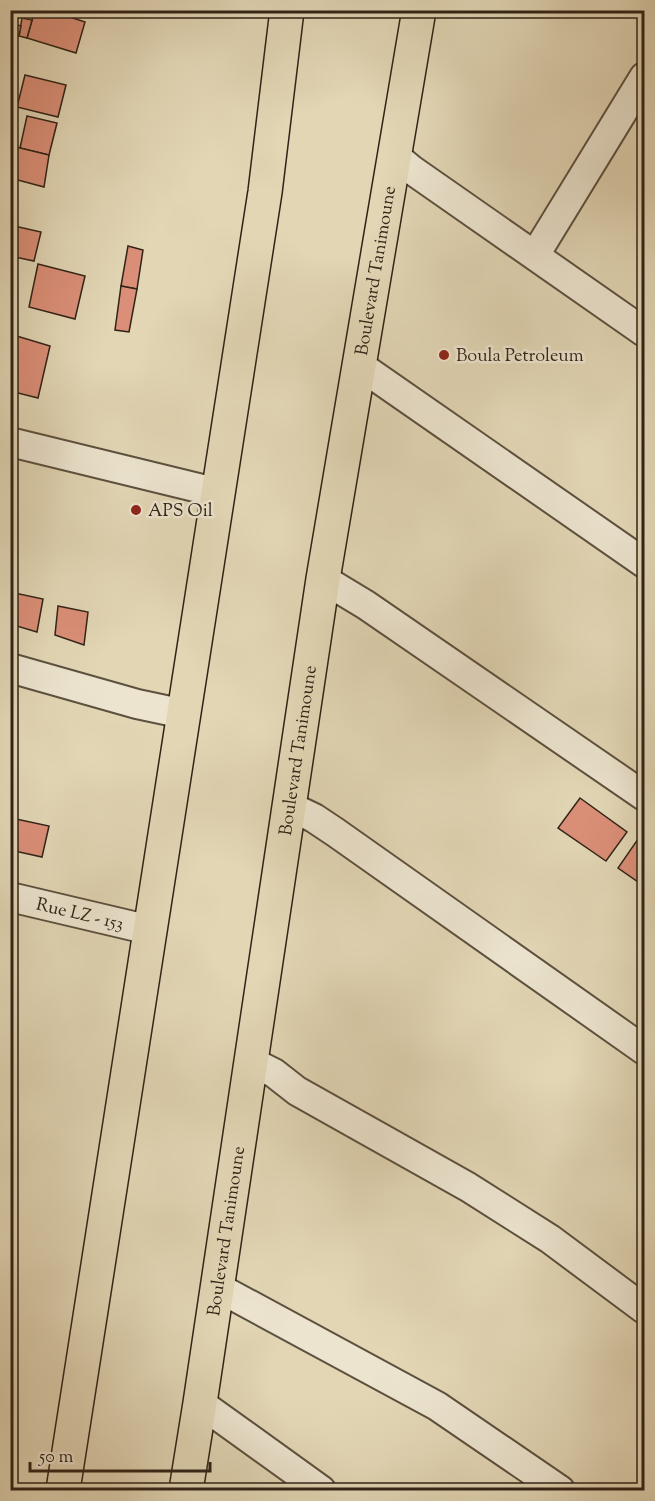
<svg xmlns="http://www.w3.org/2000/svg" width="655" height="1501" viewBox="0 0 655 1501" font-family="'Sorts Mill Goudy',serif">
<style>
.building{fill:#db8f78;stroke:#302317;stroke-width:1.5}
.lines{fill:none;stroke-linecap:round;stroke-linejoin:round}
.minor-casing{stroke:#5c503e;stroke-width:32}
.primary-casing{stroke:#302317;stroke-width:36}
.minor{stroke:#ece4cf;stroke-width:28}
.primary{stroke:#e2d6b5;stroke-width:33}
.poi-dot{fill:#8f2418;stroke:#ece4cf;stroke-width:2}
.labels{text-anchor:middle;stroke-width:5;stroke-linejoin:round;paint-order:stroke}
.street-label{font-size:18px;fill:#302317;stroke:#ece4cf}
.poi-label{font-size:18px;fill:#302317;stroke:#ece4cf;text-anchor:start}
</style>
<rect width="100%" height="100%" fill="#e2d6b5"/>
<filter id="stains"><feTurbulence type="fractalNoise" baseFrequency=".00333" numOctaves="4"/><feColorMatrix values="0 0 0 0 .2 0 0 0 0 .09 0 0 0 0 .02 0 0 0 .5 -.17"/></filter>
<radialGradient id="worn" r=".72"><stop offset=".6" stop-color="#630" stop-opacity="0"/><stop offset="1" stop-color="#630" stop-opacity=".3"/></radialGradient>
<g class="building">
<path d="M35,10H49L85,22L76,53L27,38Z"/>
<path d="M22,18L32,20L27,38L19,36Z"/>
<path d="M10,23L21,26L19,36L10,34Z"/>
<path d="M25,75L66,85L58,117L17,107Z"/>
<path d="M27,116L57,123L49,155L20,148Z"/>
<path d="M12,146L49,155L44,187L10,178Z"/>
<path d="M10,225L41,232L34,261L10,256Z"/>
<path d="M128,246L143,250L137,289L121,286Z"/>
<path d="M38,264L85,276L75,319L29,307Z"/>
<path d="M121,286L137,289L129,332L115,330Z"/>
<path d="M10,334L50,346L38,398L10,391Z"/>
<path d="M10,592L43,599L37,632L10,624Z"/>
<path d="M58,606L88,612L84,645L55,635Z"/>
<path d="M580,798L627,832L606,861L558,828Z"/>
<path d="M16,819L49,826L42,857L10,850Z"/>
<path d="M638,839L644,844V886L618,868Z"/>
</g>
<g class="lines">
<defs>
<g id="minor">
<path d="M395,156L412,170L644,332"/>
<path d="M535,255L644,77"/>
<path d="M359,365L644,563"/>
<path d="M10,442L219,493"/>
<path d="M323,579L366,605L644,796"/>
<path d="M10,668L137,704L184,714"/>
<path d="M289,806L314,818L335,832L644,1050"/>
<path id="s1" d="M10,897L150,930"/>
<path d="M250,1061L274,1073L297,1091L468,1187L550,1239L644,1309"/>
<path d="M217,1287L437,1406L560,1490"/>
<path d="M200,1403L321,1490"/>
</g>
<g id="primary">
<path d="M63,1490L265,192L287,10"/>
<path id="s2" d="M186,1490L200,1403L323,579L419,10"/>
</g>
</defs>
<use href="#minor" class="minor-casing"/>
<use href="#primary" class="primary-casing"/>
<use href="#minor" class="minor"/>
<use href="#primary" class="primary"/>
</g>
<g class="poi-dot">
<circle cx="444" cy="355" r="6"/>
<circle cx="136" cy="510" r="6"/>
</g>
<g class="labels">
<g class="street-label">
<text dy="6" stroke="none"><textPath href="#s2" startOffset="1234">Boulevard Tanimoune</textPath></text>
<text dy="6" stroke="none"><textPath href="#s2" startOffset="748">Boulevard Tanimoune</textPath></text>
<text dy="6" stroke="none"><textPath href="#s1" startOffset="72">Rue LZ - 153</textPath></text>
<text dy="6" stroke="none"><textPath href="#s2" startOffset="262">Boulevard Tanimoune</textPath></text>
</g>
<g class="poi-label">
<text x="456" y="361">Boula Petroleum</text>
<text x="148" y="516">APS Oil</text>
</g>
</g>
<rect width="655" height="1501" fill="none" stroke="#e2d6b5" stroke-width="36"/>
<rect x="12" y="12" width="631" height="1477" fill="none" stroke="#302317" stroke-width="3"/>
<rect x="18" y="18" width="619" height="1465" fill="none" stroke="#302317" stroke-width="1.5"/>
<path d="M30 1462v9h180v-9" fill="none" stroke="#302317" stroke-width="3"/>
<text x="39" y="1462" font-size="18" fill="#302317" stroke="#ece4cf" stroke-width="4.5" paint-order="stroke">50 m</text>
<rect width="100%" height="100%" filter="url(#stains)"/>
<rect width="100%" height="100%" fill="url(#worn)"/>
</svg>
